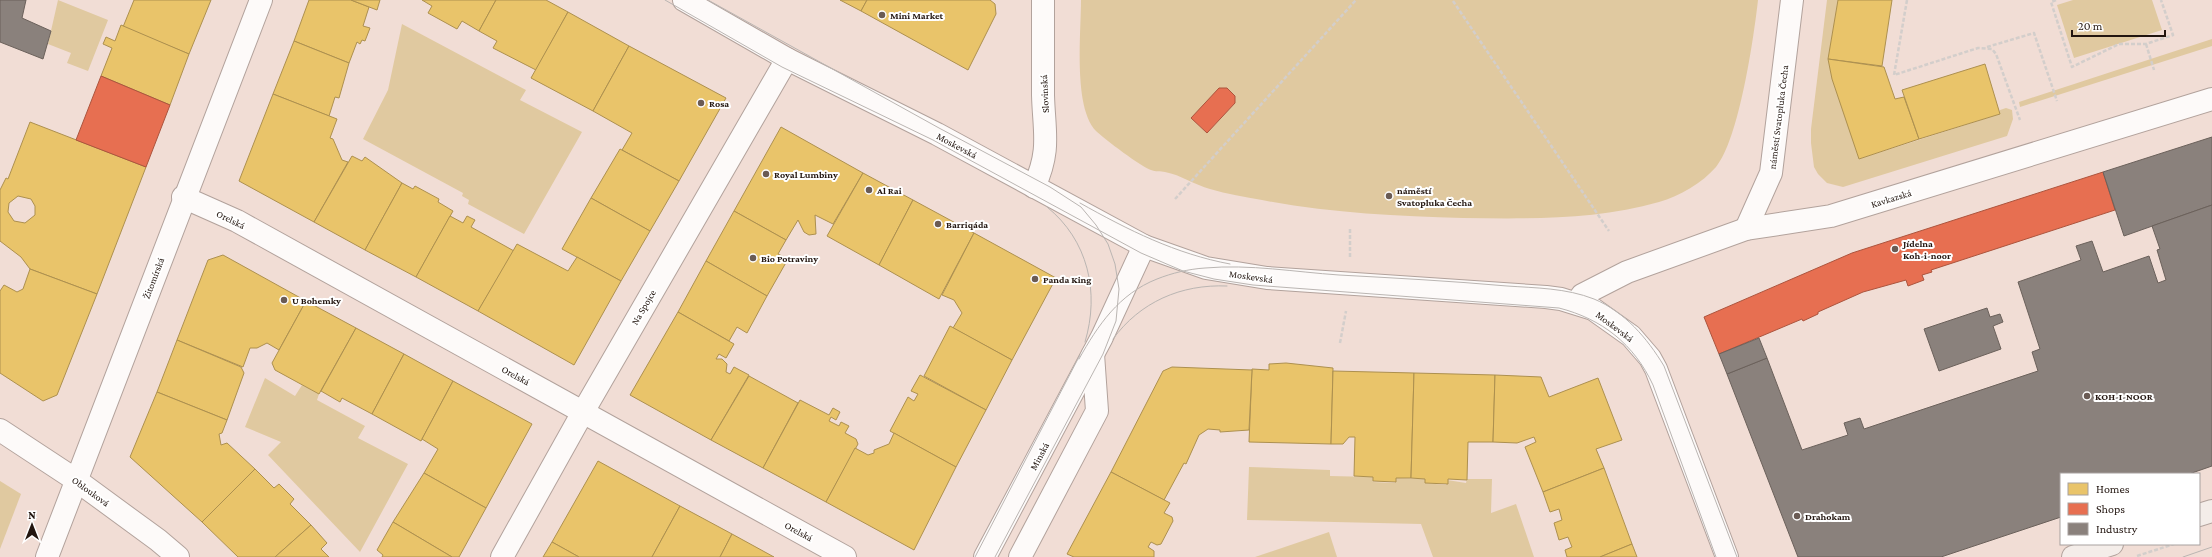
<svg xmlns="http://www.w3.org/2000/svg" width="2212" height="557" viewBox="0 0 2212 557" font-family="'Crimson Pro',serif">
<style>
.green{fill:#e0c9a0;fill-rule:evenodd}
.homes{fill:#e9c46a;stroke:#ad904f;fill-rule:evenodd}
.shops{fill:#e76f51;stroke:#ac543d}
.industry{fill:#8a817c;stroke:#6b615b}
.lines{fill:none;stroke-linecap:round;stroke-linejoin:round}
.street-casing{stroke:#b2a29c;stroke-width:24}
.secondary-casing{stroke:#b2a29c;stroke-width:24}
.path{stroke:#d3cecb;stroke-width:2.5;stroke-dasharray:4 2;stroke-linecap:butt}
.street{stroke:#fdfaf9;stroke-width:22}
.secondary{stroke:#f4ede9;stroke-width:22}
.tram{stroke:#bab5b2;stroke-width:1}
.poi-dot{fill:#6a5b54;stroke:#fff;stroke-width:1.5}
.labels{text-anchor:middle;stroke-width:4;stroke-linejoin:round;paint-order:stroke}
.poi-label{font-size:10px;font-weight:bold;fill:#22150f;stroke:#fff;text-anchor:start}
.street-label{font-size:10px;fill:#22150f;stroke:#fff}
</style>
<rect width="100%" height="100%" fill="#f1ddd5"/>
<g class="green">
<path d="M58,0L108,20L88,71L67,63L71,53L48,44Z"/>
<path d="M1081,0H1758C1754,37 1739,140 1716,167C1702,183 1680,196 1659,202C1596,220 1528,219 1463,218C1396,216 1328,213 1262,200C1245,197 1227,194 1210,189C1195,185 1181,175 1165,172C1161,171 1155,172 1151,170C1143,168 1103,138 1096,131C1073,107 1081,34 1081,0ZM1234,95L1235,103L1207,133L1191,118Z"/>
<path d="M1827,0H1838L1829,59L1859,159L2000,114V110L2006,108L2012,110L2013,119L2007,136L1843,187L1827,183L1818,174L1814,167L1811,143V129Z"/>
<path d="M2073,0H2152L2162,30L2074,58L2057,5Z"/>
<path d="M402,24L526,90L520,100L582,132L524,234L468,204L469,200L462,196L463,193L363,139L388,90Z"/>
<path d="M2212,39V46L2020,107L2019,102Z"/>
<path d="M265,378L295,396L302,385L319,394L317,400L365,426L358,438L408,464L360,552L268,455L281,442L245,427Z"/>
<path d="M1249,467L1330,470V476L1373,477V482L1395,483L1396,478L1425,479V483L1446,485L1447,480L1466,483L1467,479H1492L1491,513L1516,504L1534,557H1433L1421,524L1247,520Z"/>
<path d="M0,481L21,494L0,549Z"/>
<path d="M1329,532L1337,557H1255Z"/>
</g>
<g class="homes">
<path d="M134,0H211L189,54L123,27Z"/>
<path d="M309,0H351L369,7L363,26L370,28L365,41L362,40L360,44L357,42L349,63L294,41Z"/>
<path d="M351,0H380L377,10Z"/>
<path d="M422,0H496L479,31L462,21L457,29L428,13L432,6Z"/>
<path d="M496,0H546L568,12L536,70L493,48L497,41L479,31Z"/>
<path d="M840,0H867L861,11Z"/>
<path d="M867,0H990L995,4L996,14L968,70L861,11Z"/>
<path d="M1838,0H1892L1882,66L1828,59Z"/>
<path d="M568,12L629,46L593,111L531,78Z"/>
<path d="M121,25L189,54L170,105L101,76L112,48L103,44L106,37L115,41Z"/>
<path d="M294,41L349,63L339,98L335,97L329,116L273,94Z"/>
<path d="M629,46L726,98L679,181L622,150L632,133L593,111Z"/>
<path d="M1828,59L1884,67L1895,99L1904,97L1919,139L1859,159L1832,79Z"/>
<path d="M1985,64L2000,114L1919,139L1902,90Z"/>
<path d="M273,94L337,119L330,138L333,139L342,160L348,162L314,222L239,181Z"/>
<path d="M30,122L146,167L97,294L30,269L21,257L0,241V190L6,178L8,179ZM18,196L31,199L35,206V215L25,223L14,221L8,212L9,203Z"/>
<path d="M781,127L863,173L833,224L815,215L816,234L809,235L804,232L798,220L786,240L734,211Z"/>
<path d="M620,149L679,181L650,231L591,198Z"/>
<path d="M352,156L362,161L365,157L402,183L365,250L314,222Z"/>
<path d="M863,173L913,200L879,265L827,236Z"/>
<path d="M402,183L413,189L415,186L439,199L438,202L453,211L416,277L365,250Z"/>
<path d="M591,198L650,231L621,281L562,249Z"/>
<path d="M913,200L974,233L939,299L879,265Z"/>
<path d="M734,211L786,240L778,254L788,259L767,296L706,261Z"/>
<path d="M450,216L463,223L467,216L475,220L471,227L514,251L478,311L416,277Z"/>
<path d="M974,233L1056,278L1012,360L953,328L962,313L954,300L942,295Z"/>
<path d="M517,244L568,271L577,257L621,281L574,365L478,311Z"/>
<path d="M223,255L306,301L279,350L267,343L257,348H250L243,367L177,340L208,260Z"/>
<path d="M706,261L767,296L747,333L737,327L729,341L678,312Z"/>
<path d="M30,269L97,294L57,395L43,401L0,373V291L4,285L17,292L23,289Z"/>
<path d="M306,301L356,328L319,394L275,370L272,363Z"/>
<path d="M678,312L734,344L726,358L719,354L716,359H722L727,364L726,372L730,374L734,367L749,375L711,440L630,395Z"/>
<path d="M950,326L1012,360L986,410L924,376Z"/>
<path d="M356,328L404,354L372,414L342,398L340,402L321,391Z"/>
<path d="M177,340L241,367L244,373L227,420L157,392Z"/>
<path d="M404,354L453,381L421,441L372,414Z"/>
<path d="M1286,363L1333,368L1331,444L1249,442L1252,369L1269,370V364Z"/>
<path d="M1172,367L1252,370L1249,430L1220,432V430L1208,429L1199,435L1186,464L1184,463L1164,500L1111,472L1163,371Z"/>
<path d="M1333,371L1414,373L1411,478H1396V482L1373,481V477L1354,476L1355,437H1349L1343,444H1331Z"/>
<path d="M1414,373L1495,375L1493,442H1468L1467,480L1448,479V484L1425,483V479L1411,478Z"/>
<path d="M920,375L986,410L956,467L890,431L908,397L914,401L918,394L911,391Z"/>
<path d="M1495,375L1541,377L1549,397L1598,378L1622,440L1596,449L1604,468L1543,492L1525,447L1536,442L1534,437L1517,443L1493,442Z"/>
<path d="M749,376L798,403L763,468L711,440Z"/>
<path d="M453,381L532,424L486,508L424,473L438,449L422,439Z"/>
<path d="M157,392L227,420L222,433L219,434L221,445L227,443L255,469L202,522L130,457Z"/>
<path d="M800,400L829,415L833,408L840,412L836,420L831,417L829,421L839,426L841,422L849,426L845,433L856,439L858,444L826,502L763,468Z"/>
<path d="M894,433L956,467L914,550L826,502L855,448L868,455L874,453V450L889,444Z"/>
<path d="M598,461L680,506L652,557H579L552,542Z"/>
<path d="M1604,468L1632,544L1600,557H1567L1565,550L1572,547L1568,537L1559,540L1554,523L1562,520L1559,509L1550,512L1543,492Z"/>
<path d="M255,469L274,488L279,484L294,499L290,504L311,525L275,557H238L202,522Z"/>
<path d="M1111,472L1170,503L1164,513L1172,517L1173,521L1161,544L1157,545L1151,542L1148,547L1154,551V557H1074L1067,554Z"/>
<path d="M424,473L486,508L459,557H452L393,522Z"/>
<path d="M680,506L732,534L720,557H652Z"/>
<path d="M393,522L452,557H382L383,555L377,550Z"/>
<path d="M311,525L327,543L321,549L329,557H275Z"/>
<path d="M732,534L774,557H720Z"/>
<path d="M552,542L579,557H543Z"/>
<path d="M1632,544L1637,557H1600Z"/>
</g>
<g class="shops">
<path d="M101,76L170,105L146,167L76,140Z"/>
<path d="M1219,88H1227L1235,96V103L1207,133L1191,118Z"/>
<path d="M2103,172L2115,210L1931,270L1932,272L1922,275L1924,280L1908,286L1906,280L1863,292L1818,312V314L1803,321L1802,319L1719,354L1704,317L1852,253Z"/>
</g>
<g class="industry">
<path d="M0,0H26L22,18L51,31L43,59L0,42Z"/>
<path d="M2212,137V205L2124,236L2103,172Z"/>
<path d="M2212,205V466L2189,474H2061V517L1941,557H1798L1727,374L1767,358L1802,450L1848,435L1844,423L1860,418L1864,429L2038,371L2032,352L2040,349L2018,282L2081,260L2076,246L2092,241L2103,272L2149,256L2158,283L2166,280L2157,250L2160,249L2152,226Z"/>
<path d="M1987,308L1990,317L2000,314L2003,322L1993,326L2001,349L1939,371L1924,329Z"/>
<path d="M1759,338L1767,358L1727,374L1719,354Z"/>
</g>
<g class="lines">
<defs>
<g id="street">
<path d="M684,0L787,59L937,134L1144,246L1206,268L1267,278L1546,297L1561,299L1593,309L1631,336L1650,358L1656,369L1727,557"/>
<path d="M1034,187C1051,150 1044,132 1043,95C1043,63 1043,31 1043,0"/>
<path d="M183,197L237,221L845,557"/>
<path d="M1746,229L1771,173L1792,0"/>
<path d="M1577,303L1582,295L1627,272L1746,229L1831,216L2212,99"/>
<path d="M0,430L76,480L158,540L178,557"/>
<path d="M47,557L261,0"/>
<path d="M502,557L583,412L787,59"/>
<path d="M985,557L1102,337L1144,246"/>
<path d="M1020,557L1097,411L1093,354"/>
</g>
<g id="secondary">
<path d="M2199,515L2212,511"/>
<path d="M2073,557L2112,544"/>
</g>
</defs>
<use href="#street" class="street-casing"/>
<use href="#secondary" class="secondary-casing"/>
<g class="path">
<path d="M1907,0L1894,75L1978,48L1992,49L1996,54L2020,120"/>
<path d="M2056,0L2051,2L2072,67L2119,44H2146L2173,35L2161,0"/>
<path d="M1453,1L1609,231"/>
<path d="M2146,44L2154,70"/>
<path d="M1987,47L2034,33L2057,101"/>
<path d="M1175,199L1356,0"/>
<path d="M1350,257V227"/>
<path d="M1340,343L1346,311"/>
<path d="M2137,556L2174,544"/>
</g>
<use href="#street" class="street"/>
<use href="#secondary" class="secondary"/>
<g class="tram">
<path d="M665,0L782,67L933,140L1141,253L1183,271L1214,279L1253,285L1559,308C1602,319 1634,344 1653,385L1716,557"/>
<path d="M708,0L939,128L1050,187L1081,207L1096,225L1108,244L1115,264L1119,289L1116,321L1103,354L995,557"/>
<path d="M1080,203C1128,230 1176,254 1230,264"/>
<path d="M1047,207C1088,240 1100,292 1085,342"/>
<path d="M1113,339C1140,302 1181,284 1227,286"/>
<path d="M1079,359C1098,325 1119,294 1157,279C1172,273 1189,269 1205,268C1250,264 1295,272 1339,275C1395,278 1451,281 1507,286C1536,288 1566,288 1594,299C1625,312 1647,338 1664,366L1737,557"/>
<path d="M975,557L1080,355"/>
<path d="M2183,557L2212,547"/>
</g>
</g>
<g class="poi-dot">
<circle cx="882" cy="15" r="4"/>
<circle cx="701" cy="103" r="4"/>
<circle cx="766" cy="174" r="4"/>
<circle cx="869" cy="190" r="4"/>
<circle cx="1389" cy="196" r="4"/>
<circle cx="938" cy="224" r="4"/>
<circle cx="1895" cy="249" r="4"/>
<circle cx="753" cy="258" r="4"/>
<circle cx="1035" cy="279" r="4"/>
<circle cx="284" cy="300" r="4"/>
<circle cx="2087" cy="396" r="4"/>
<circle cx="1797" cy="516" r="4"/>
</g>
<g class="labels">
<g class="poi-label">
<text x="890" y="19">Mini Market</text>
<text x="709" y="107">Rosa</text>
<text x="774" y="178">Royal Lumbiny</text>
<text x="877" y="194">Al Rai</text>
<text x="1397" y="194">náměstí<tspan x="1397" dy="12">Svatopluka Čecha</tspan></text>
<text x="946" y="228">Barriqáda</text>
<text x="1903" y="247">Jídelna<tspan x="1903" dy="12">Koh-i-noor</tspan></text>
<text x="761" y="262">Bio Potraviny</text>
<text x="1043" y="283">Panda King</text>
<text x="292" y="304">U Bohemky</text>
<text x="2095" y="400">KOH-I-NOOR</text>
<text x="1805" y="520">Drahokam</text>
</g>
<g class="street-label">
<text transform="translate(1044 94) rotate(-93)" y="4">Slovinská</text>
<text transform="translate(1778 117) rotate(-83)" y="4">náměstí Svatopluka Čecha</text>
<text transform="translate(957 145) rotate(28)" y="4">Moskevská</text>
<text transform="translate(1891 198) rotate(-17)" y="4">Kavkazská</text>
<text transform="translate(231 219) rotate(26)" y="4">Orelská</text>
<text transform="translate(1251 276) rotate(8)" y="4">Moskevská</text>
<text transform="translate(153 278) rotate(-69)" y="4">Žitomírská</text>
<text transform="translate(643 307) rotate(-60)" y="4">Na Spojce</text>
<text transform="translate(1615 326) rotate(37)" y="4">Moskevská</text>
<text transform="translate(516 375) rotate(29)" y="4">Orelská</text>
<text transform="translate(1039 456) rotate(-62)" y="4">Minská</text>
<text transform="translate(91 491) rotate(36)" y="4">Oblouková</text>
<text transform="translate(799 531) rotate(29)" y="4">Orelská</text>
</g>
</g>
<rect x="2060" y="473" width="140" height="72" fill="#ffffff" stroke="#a7a19f"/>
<rect x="2068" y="483" width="20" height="12" fill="#e9c46a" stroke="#a7a19f"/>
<text x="2096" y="493" font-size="12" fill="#22150f">Homes</text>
<rect x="2068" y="503" width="20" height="12" fill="#e76f51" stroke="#a7a19f"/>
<text x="2096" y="513" font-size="12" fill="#22150f">Shops</text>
<rect x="2068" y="523" width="20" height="12" fill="#8a817c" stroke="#a7a19f"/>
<text x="2096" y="533" font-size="12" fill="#22150f">Industry</text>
<g transform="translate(32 525)" stroke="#ffffff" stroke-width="3" paint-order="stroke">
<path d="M0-3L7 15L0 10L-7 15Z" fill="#22150f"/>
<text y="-6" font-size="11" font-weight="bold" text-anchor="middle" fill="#22150f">N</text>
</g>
<path d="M2072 30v6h93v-6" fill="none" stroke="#22150f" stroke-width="2"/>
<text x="2078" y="30" font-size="12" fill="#22150f" stroke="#ffffff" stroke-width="3" paint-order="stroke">20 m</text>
</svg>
